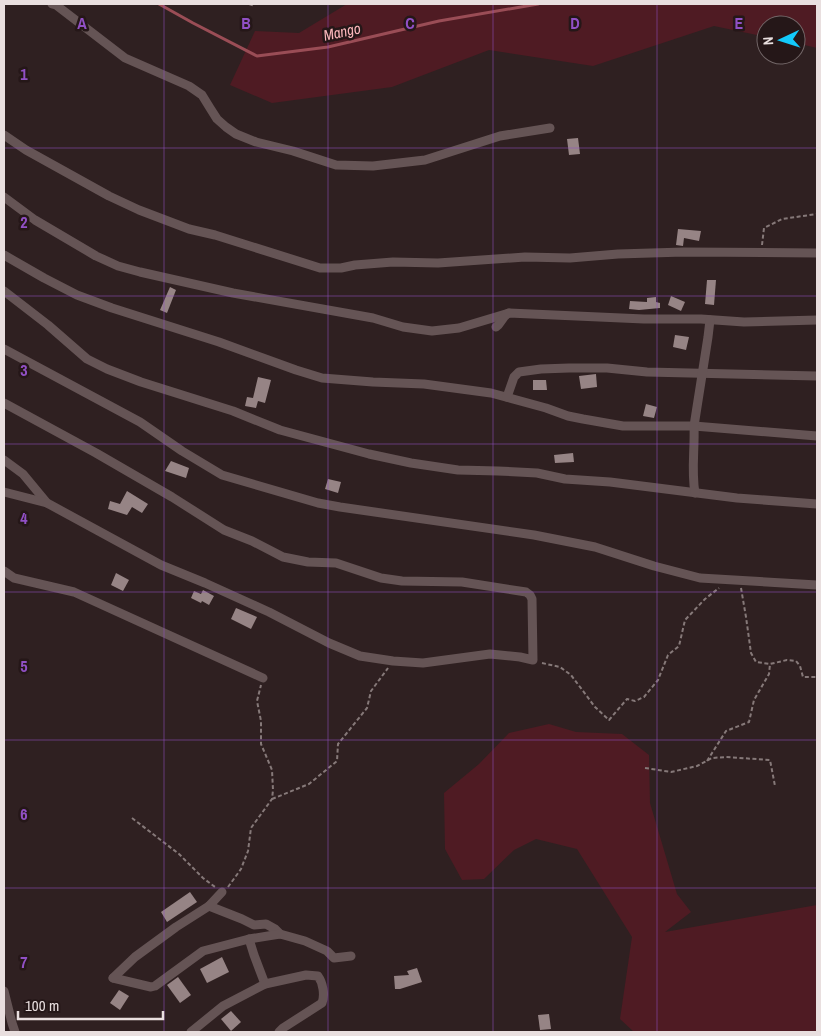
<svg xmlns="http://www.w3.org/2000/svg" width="821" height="1036" viewBox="0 0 821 1036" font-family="'Archivo Narrow',sans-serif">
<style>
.green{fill:#4f1b23}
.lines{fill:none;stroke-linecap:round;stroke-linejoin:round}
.stream{stroke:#9a4d56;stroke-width:3}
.building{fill:#968485}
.path{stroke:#867979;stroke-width:2;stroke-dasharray:4 2.5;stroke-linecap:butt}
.minor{stroke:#655455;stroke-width:9}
.grid{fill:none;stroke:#9150c5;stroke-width:1;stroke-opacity:0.55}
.labels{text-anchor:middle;stroke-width:5;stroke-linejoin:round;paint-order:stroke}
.water-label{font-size:15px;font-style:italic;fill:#fab6bb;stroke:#251718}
.grid-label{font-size:16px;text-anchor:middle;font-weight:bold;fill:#9150c5;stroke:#251718;stroke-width:5;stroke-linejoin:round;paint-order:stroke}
</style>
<rect width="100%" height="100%" fill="#2f2021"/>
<g class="green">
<path d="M347,4H817V48L796,43V25H766V37L714,26L593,66L489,50L392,87L272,103L230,85L255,31L299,33Z"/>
<path d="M549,724L576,732L622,734L649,755L650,803L677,894L691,912L665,932L817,905V1032H634L620,1019L632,937L577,849L536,839L514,850L484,879L462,880L445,849L444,793L479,764L509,733Z"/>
</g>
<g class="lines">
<path class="stream" d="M159,4L193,23L257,56L328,47L439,21L538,4"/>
</g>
<g class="building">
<path d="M578,138L580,154L569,155L567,139Z"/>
<path d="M678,229L701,231L699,241L684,238L683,246L676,245Z"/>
<path d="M707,280H716L714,305L705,304Z"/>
<path d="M170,287L176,290L167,313L160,310Z"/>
<path d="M671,296L685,302L681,311L668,305Z"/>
<path d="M656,297V302L660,303V308L639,310L629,309L630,301L647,302V298Z"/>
<path d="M675,335L689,337L686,350L673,347Z"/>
<path d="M596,374L597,387L581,389L579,376Z"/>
<path d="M258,377L271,380L265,403L258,401L256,408L245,406L247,397L253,398Z"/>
<path d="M533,380H546L547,390H533Z"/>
<path d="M646,404L657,407L654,418L643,416Z"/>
<path d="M573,453L574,462L555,463L554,455Z"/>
<path d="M171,461L189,468L186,478L165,471Z"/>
<path d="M328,479L341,482L338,493L325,489Z"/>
<path d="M127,491L148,504L142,513L132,507L127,515L108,509L110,501L120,504Z"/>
<path d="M116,573L129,580L123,591L111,585Z"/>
<path d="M203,590L214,596L209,605L202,601L201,603L191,598L194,591L201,594Z"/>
<path d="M236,608L257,617L251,629L231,619Z"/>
<path d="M190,892L197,902L167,922L161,912Z"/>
<path d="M222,957L229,972L207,983L200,969Z"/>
<path d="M417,968L422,982L400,989H395L394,976L409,975L407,971Z"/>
<path d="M178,977L191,995L180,1003L167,985Z"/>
<path d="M119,990L129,996L120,1010L110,1003Z"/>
<path d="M231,1011L241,1022L231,1031L221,1019Z"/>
<path d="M549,1014L551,1029L540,1030L538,1015Z"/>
</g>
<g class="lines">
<g class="path">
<path d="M249,4L255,6"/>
<path d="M762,245L764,228L782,219L817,214"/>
<path d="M741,588L746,617L751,653L756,662L770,664"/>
<path d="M542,663L560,667L571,675L595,707L609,720L627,699L635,701L644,697L658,680L668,655L679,646L685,620L705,599L719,588"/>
<path d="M707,761L726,731L749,722L754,700L769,674L770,664L787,660L796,661L800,666L803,677H817"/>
<path d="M645,768L671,772L697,766L712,758L726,757L770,760L775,786"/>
<path d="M272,799L309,784L337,761L338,744L367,708L371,691L388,668"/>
<path d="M132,818L179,854L203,878L215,887"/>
<path d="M228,887L241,869L248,851L251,828L272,799L273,790L272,770L261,744V721L257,701L261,685"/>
</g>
<g class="minor">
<path d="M52,4L56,5L125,58L189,86L202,95L210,108L217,119L226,127L236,134L256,142L293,151L336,165L373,166L425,160L500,136L550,128"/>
<path d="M4,135L26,150L109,196L139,210L189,229L215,235L320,268H341L355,265L393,262L438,263L525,257L570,258L618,254L684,252L817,253"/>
<path d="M4,197L35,220L96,256L118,266L140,272L233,293L373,318L403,327L432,331L459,328L509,313"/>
<path d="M4,255L44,278L77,295L112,308L219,342L296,370L322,378L373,382L424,384L491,393L546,408L568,416L583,419L623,426H694L817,436"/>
<path d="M4,291L48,325L87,359L107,369L141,382L233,411L280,430L369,454L411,463L458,470L498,471L537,473L565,479L610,482L737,498L817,504"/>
<path d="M496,327C502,323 502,316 509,313L644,319H701L744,322L817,320"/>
<path d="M4,349L140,422L182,451L222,475L318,503L340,507L534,535L595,547L654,566L700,578L817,585"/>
<path d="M507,397L514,377L519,372L541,369L569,368H607L647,372L817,376"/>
<path d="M4,403L96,453L172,497L224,530L252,541L283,557L308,562L336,563L381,578L402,581L462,582L526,592L530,595L532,599L533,660L520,657L490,654L423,663L393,661L360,656L329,643L269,612L205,583L161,565L47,503L23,474L4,460"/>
<path d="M4,492L47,503"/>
<path d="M695,493C691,470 695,449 694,426L708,337L710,320"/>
<path d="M4,571L14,578L74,592L263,678"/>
<path d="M209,906L242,919L254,925L266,924L275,929L280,934"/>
<path d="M249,939L254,955L265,984"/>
<path d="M113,978L151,987L155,986L203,951L249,939L280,934L305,941L327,951L334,958L351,956"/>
<path d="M113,978L135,957L176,927L209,906L222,892"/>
<path d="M4,991L12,1023L15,1032"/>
<path d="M191,1032L223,1006L265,984L306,975L318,976C323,983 325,995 322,1003L283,1028L279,1032"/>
</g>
</g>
<path class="grid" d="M164,4V1032M328,4V1032M493,4V1032M657,4V1032M4,148H817M4,296H817M4,444H817M4,592H817M4,740H817M4,888H817"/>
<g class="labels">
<g class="water-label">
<text transform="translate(342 32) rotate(-12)" y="5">Mango</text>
</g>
</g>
<g class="grid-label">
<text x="82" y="29">A</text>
<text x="246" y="29">B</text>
<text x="410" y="29">C</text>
<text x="575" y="29">D</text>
<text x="739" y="29">E</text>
<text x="24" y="80">1</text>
<text x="24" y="228">2</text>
<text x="24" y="376">3</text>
<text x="24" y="524">4</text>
<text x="24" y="672">5</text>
<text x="24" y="820">6</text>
<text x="24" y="968">7</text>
</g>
<rect width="821" height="1036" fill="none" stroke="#e9dfdf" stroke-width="10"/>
<g transform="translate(781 40) rotate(266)"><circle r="24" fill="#251718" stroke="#736768"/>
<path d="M0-4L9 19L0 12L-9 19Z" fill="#13cafb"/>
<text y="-8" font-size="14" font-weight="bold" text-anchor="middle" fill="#e9dfdf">N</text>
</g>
<path d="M18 1011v8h145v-8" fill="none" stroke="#e9dfdf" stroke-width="2.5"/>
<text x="25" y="1011" font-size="15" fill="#e9dfdf" stroke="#251718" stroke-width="4" paint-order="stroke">100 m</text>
</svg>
